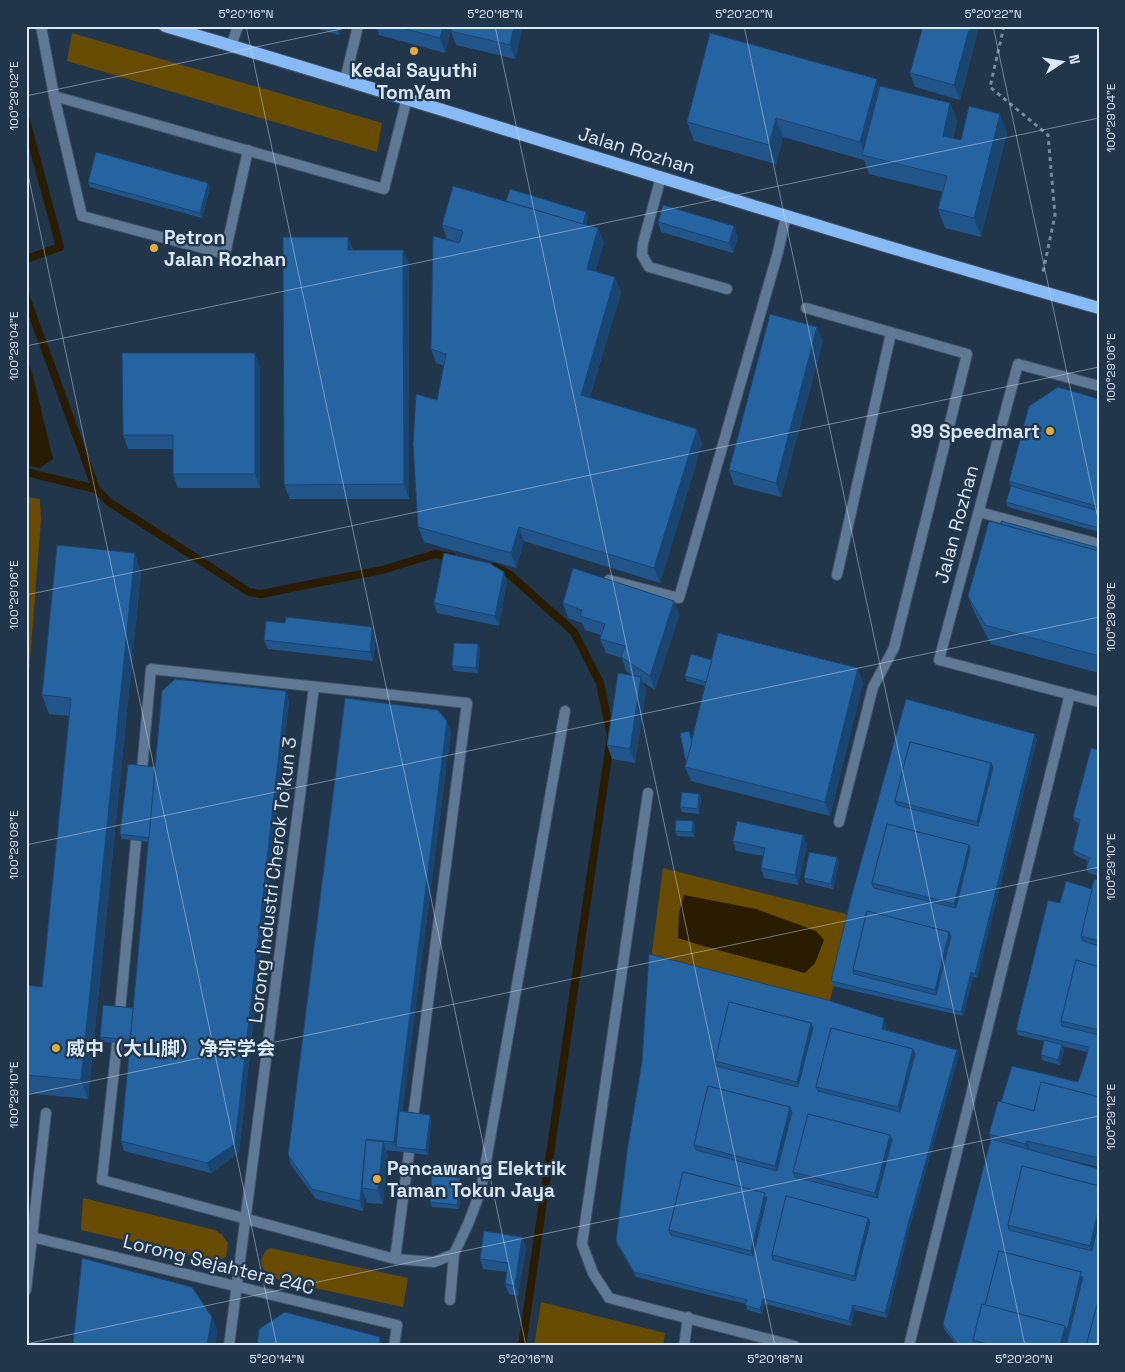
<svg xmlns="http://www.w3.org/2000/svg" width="1125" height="1372" viewBox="0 0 1125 1372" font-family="'Space Grotesk','Noto Sans SC',sans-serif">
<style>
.green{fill:#674b00}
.water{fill:#291c01}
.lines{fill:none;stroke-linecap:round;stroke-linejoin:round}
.stream{stroke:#291c01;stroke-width:8}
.lane-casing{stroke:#3f5166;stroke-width:12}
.street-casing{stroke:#3f5166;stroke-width:12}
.primary-casing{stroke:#3f5166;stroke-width:14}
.path{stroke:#7a8a9d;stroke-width:3;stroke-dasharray:4 4;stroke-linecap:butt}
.lane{stroke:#5f7894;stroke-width:10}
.street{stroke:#5f7894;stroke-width:10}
.primary{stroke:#88bbf6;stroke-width:12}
.wall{fill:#21558a}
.shaded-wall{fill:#1b4571}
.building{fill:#2663a1;stroke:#1b4571;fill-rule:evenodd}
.ticks{fill:none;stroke:#dae7f5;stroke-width:1;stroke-opacity:0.45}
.poi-dot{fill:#e3ae35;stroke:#21354b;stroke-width:2}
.labels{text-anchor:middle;stroke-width:4.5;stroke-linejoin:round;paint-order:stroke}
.poi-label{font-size:19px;font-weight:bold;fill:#dae7f5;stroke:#21354b;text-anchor:start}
.street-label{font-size:19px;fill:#dae7f5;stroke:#21354b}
.neatline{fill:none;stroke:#dae7f5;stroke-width:2}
.ticks-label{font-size:12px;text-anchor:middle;fill:#dae7f5}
</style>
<rect width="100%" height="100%" fill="#21354b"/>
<g class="green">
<path d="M72,33L382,123L377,152L67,61Z"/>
<path d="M26,497L40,499L41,520L26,710Z"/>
<path d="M663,868L850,915L829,1005L651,959Z"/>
<path d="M83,1198L215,1230L222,1235L228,1243L226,1257L219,1260H211L81,1230Z"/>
<path d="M270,1248L408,1278L403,1307L287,1282C282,1280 276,1279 271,1276C259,1270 258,1255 270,1248Z"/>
<path d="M541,1302L665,1333L663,1346H534Z"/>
</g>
<g class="water">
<path d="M26,359L32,372L53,459L40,468L26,465Z"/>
<path d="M684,895L756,909L816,931L824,940L815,963L805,973L703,946L678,938L679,913Z"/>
</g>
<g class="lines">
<g class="stream">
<path d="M26,120L60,247L26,259"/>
<path d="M26,297L96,489L109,502L249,592L261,594L382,570L435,554L452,557"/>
<path d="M26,472L96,489"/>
<path d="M495,567L509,574L574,632L600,683L611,736L522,1346"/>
</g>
<defs>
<g id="lane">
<path d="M41,26L54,96L384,189L407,98"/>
<path d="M231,46L238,26"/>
<path d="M345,80L358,26"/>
<path d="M54,96L82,216L225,254L248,150"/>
<path d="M661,177L643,243L642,255L649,267L727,289"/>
<path d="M806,308L967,354L894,648L873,687L839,822"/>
<path d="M979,512L1099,544"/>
<path d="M837,575L891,333"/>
<path d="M609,580L679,598L778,252L786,216"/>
<path d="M142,770L151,669L467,703L413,1118"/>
<path d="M120,1011L136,841"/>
<path d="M117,1044L102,1180L395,1259L434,1262L454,1254L468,1224L481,1190L565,711"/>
<path d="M395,1259L409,1153"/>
<path d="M26,1290L46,1113"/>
<path d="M450,1300L454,1254"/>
<path d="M394,1346L397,1325"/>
</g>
<g id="street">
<path d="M1099,386L1018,364L939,660L1099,702"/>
<path d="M648,793L582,1244L593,1273L609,1298L795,1346"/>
<path d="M32,1237L397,1325"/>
<path d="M229,1346L314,687"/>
<path d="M684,1346L688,1317"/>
<path d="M909,1346L1070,694"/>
</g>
<path id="primary" d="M165,26C477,118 786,220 1099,308"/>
</defs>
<use href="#lane" class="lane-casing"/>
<use href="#street" class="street-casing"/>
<use href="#primary" class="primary-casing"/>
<path class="path" d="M1004,26L990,87L1048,135L1055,215L1043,272"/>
<use href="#lane" class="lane"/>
<use href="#street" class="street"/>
<use href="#primary" class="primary"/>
</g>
<g class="wall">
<path d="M292,26H301L300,29Z"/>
<path d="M315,26H342L339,35L315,28Z"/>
<path d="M376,26H452L445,53L379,35Z"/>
<path d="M523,26L515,59L456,45L451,31Z"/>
<path d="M923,26H979L960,100L915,87L910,73Z"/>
<path d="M880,87L950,103L957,122L953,138L961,140L1000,114L1007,133L981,237L945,228L938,209L943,192L869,174L864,160L783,137L776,164L694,141L687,122Z"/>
<path d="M88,182L208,183L210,188L202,218L90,187Z"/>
<path d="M506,201L588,217L586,225L598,228L604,243L595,271L621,292L590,397L697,429L702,444L660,583L524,541L516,568L424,542L418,527L444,366L436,363L431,349L460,243L447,239L442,225Z"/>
<path d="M658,222L738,236L733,253L661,232Z"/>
<path d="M348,237L353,250H403L409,264V499H290L284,485Z"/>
<path d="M823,341L781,497L734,485L729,470Z"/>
<path d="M260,368V488H178L173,474V449H128L123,435Z"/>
<path d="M1099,399V532L1008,507L1006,502L1011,486L1009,481Z"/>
<path d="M1099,548V673L991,644L975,614L968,596Z"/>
<path d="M141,572L88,1099L26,1093V985L42,987L69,716L49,714L42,695Z"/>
<path d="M507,581L499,626L437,613L434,603Z"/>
<path d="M563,603L679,615L655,690L643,682L646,691L635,763L612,759L607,745L633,676L626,671L622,658L606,653L600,639L601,635L585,630L582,623L568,618Z"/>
<path d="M285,623L376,637L373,661L268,649L264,640Z"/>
<path d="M478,644L480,649L478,673L454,671L452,666Z"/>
<path d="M712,660L863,683L830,816L691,781L685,767L689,731L692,740L705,686L687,681L685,676Z"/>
<path d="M286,691L289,701L239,1153L211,1173L124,1151L121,1141L130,1044L102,1042L100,1037L133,1008L148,842L122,839L120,834L155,766Z"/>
<path d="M906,699L1037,739L977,978L973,977L963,1016L833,986L831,981Z"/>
<path d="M451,731L402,1112L431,1120L428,1155L386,1150L388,1156L383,1204L367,1203L365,1197L363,1211L316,1199L291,1165L288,1155Z"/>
<path d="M1099,750V876L1088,873L1086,868L1088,861L1075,855L1073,850L1079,824L1075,821L1073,817Z"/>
<path d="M699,794L701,799L699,814L682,812L680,807Z"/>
<path d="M693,821L695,826L694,837L677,836L675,831Z"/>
<path d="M803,835L807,845L798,885L764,878L761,868L763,856L736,851L733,841Z"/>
<path d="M839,862L833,889L806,883L804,878Z"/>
<path d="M1099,880V1167L1049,1155L1099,1169V1346H957L944,1329L943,1324L991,1139L989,1134L1001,1102L1078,1082L1087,1055V1052L1062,1046L1064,1050L1060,1065L1042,1060L1041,1055L1044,1041L1018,1035L1016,1030L1060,903L1092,889Z"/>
<path d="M886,1023L885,1029L957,1050L959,1055L910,1226L887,1318L855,1310L851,1326L765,1304L762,1314L747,1310L746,1304L636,1277L618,1246L616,1241L642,1061Z"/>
<path d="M461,1183L459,1209L432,1207L430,1202Z"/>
<path d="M522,1237L526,1247L518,1296L509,1294L505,1284L507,1272L483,1269L480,1259Z"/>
</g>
<g class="shaded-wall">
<path d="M336,26H342L339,35Z"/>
<path d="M443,26H452L445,53L440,38Z"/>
<path d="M514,26H523L515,59L510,45Z"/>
<path d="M970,26H979L960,100L954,85Z"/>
<path d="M877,79L883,98L865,156L860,142Z"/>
<path d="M950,103L957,122L949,154L943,136Z"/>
<path d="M1000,114L1007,133L981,237L974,218Z"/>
<path d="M776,118L783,137L776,164L769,145Z"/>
<path d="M208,183L210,188L202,218L200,213Z"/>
<path d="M586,212L588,217L582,236L581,231Z"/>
<path d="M734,226L738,236L733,253L729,243Z"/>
<path d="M598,228L604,243L592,283L587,269Z"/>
<path d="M348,237L353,251L348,250Z"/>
<path d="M403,250L409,264V499L404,484Z"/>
<path d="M615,277L621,292L586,409L581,395Z"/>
<path d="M817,327L823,341L781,497L776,483Z"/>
<path d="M255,353L260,368V488L255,474Z"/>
<path d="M697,429L702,444L660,583L654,568Z"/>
<path d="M519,527L524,541L516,568L511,553Z"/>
<path d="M135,553L141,572L88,1099L81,1080Z"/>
<path d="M504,572L507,581L499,626L495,616Z"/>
<path d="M674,601L679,615L655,690L650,676Z"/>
<path d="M372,627L376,637L373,661L370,652Z"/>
<path d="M478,644L480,649L478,673L476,668Z"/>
<path d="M858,668L863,683L830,816L825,802Z"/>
<path d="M641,677L646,691L635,763L630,749Z"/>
<path d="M286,691L289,701L239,1153L211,1173L207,1163Z"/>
<path d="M447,721L451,731L398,1147H396L397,1152L394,1142Z"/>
<path d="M1035,734L1037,739L977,978L975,974Z"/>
<path d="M991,763L995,773L980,831L977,822Z"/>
<path d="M699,794L701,799L699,814L698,809Z"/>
<path d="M693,821L695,826L694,837L692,832Z"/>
<path d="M803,835L807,845L798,885L795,875Z"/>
<path d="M969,845L972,855L957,913L954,904Z"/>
<path d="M837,857L839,862L833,889L831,884Z"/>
<path d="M949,932L953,942L938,1000L935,990Z"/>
<path d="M971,972L973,977L963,1016L961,1012Z"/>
<path d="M884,1018L886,1023L884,1034L882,1029Z"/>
<path d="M811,1023L815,1033L800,1092L797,1082Z"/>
<path d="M1062,1045L1064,1050L1060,1065L1058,1060Z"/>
<path d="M913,1049L916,1059L902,1117L898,1107Z"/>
<path d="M957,1050L959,1055L910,1226L887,1318L885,1313L909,1221Z"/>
<path d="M790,1107L794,1117L779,1176L775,1166Z"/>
<path d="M430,1115L431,1120L428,1155L426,1150Z"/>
<path d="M890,1135L893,1145L879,1203L875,1193Z"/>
<path d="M366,1139L370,1149L362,1188L365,1197L363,1211L360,1201Z"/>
<path d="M1027,1141L1030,1151L1029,1154L1025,1144Z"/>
<path d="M383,1142L388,1156L383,1204L378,1190Z"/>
<path d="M460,1178L461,1183L459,1209L457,1205Z"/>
<path d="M765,1193L769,1202L755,1261L751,1251Z"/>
<path d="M1099,1208V1233L1093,1256L1090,1246Z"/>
<path d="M868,1218L872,1227L857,1286L854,1276Z"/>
<path d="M522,1237L526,1247L518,1296L515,1286Z"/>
<path d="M1081,1272L1085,1282L1069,1346H1060Z"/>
<path d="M763,1299L765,1304L762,1314L760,1310Z"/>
<path d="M853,1305L855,1310L851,1326L849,1321Z"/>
<path d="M212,1317L218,1331L215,1346H207Z"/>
<path d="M380,1337L383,1346H379Z"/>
</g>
<g class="building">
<path d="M394,26H443L440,38Z"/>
<path d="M452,26H514L510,45L451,31Z"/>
<path d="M923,26H970L954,85L910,73Z"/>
<path d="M710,33L877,79L860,142L776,118L769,145L687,122Z"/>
<path d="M880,86L950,103L943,136L961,140L969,106L1000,114L974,218L938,209L947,176L862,155Z"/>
<path d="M96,152L208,183L200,213L88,182Z"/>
<path d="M453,186L598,228L587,269L615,277L581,395L697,429L654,568L519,527L511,553L418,527L413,444L416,394L437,400L446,354L431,349L433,236L459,243L463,231L442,225Z"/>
<path d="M510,189L586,212L583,224L506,201Z"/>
<path d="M663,205L734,226L729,243L658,222Z"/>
<path d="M283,237H348V250H403L404,484L284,485Z"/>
<path d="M770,314L817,327L776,483L729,470Z"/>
<path d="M122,353H255V474H173V435H123Z"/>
<path d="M1058,387L1099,399V507L1009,481L1029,406Z"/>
<path d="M1011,486L1099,511V528L1006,502Z"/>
<path d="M989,521L1099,551V656L985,625L968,596Z"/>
<path d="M1001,521L1099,548V551L1001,524Z"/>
<path d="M57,545L135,553L81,1080L26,1075V985L42,987L71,698L42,695Z"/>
<path d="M444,553L489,563L504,572L495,616L434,603Z"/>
<path d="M573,568L674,601L650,676L621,657L625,646L600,639L605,624L580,616L582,610L563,603Z"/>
<path d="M286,617L372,627L370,652L264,640L266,621L285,623Z"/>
<path d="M718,633L858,668L825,802L685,767Z"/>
<path d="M454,643L478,644L476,668L452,666Z"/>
<path d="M691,654L712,660L706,682L685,676Z"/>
<path d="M618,673L641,677L630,749L607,745Z"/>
<path d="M175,679L286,691L235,1144L207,1163L121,1141L162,691Z"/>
<path d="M345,698L438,710L447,721L394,1142L366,1139L360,1201L312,1189L288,1155Z"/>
<path d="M906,699L1035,734L975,974L971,972L961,1012L831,981L852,894ZM910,742L991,763L993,768L978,826L897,805L895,801ZM887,824L969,845L970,850L956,908L874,888L872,883ZM867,911L949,932L951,937L936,995L854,974L853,970Z"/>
<path d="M689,731L692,742L686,763L680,733Z"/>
<path d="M910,742L991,763L977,822L895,801Z"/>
<path d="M1091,748L1099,750V871L1086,868L1090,858L1073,850L1080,820L1073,817Z"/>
<path d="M128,764L155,767L149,838L120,834Z"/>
<path d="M682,792L699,794L698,809L680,807Z"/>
<path d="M676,820L693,821L692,832L675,831Z"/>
<path d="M737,821L803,835L795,875L761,868L765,848L733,841Z"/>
<path d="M887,824L969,845L954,904L872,883Z"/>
<path d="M809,852L837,857L831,884L804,878Z"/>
<path d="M1094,879L1099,880V941L1081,936Z"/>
<path d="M1066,881L1092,889L1081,936L1083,941L1099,946V967L1076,960L1061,1021L1062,1026L1099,1035V1097L1041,1082L1034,1111L1001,1102L1012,1066L1078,1082L1087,1055L1088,1047L1016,1030L1048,900L1060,903Z"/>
<path d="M867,911L949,932L935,990L853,970Z"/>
<path d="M649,954L827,1000L884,1018L882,1029L957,1050L909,1221L885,1313L853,1305L849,1321L763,1299L760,1310L745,1305L747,1300L634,1272L616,1241L628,1145L642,1061ZM729,1002L811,1023L813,1028L798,1087L716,1066L715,1061ZM831,1028L913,1049L915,1054L900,1112L818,1091L816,1087ZM708,1086L790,1107L792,1112L777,1171L696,1150L694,1145ZM808,1114L890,1135L892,1140L877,1198L795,1177L793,1172ZM683,1172L765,1193L764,1197H767L753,1256L671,1235L669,1230ZM786,1196L868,1218L870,1222L855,1281L773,1260L772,1255Z"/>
<path d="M1076,960L1099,967V1030L1061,1021Z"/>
<path d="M729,1002L811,1023L797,1082L715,1061Z"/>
<path d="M103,1005L133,1008L130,1040L100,1037Z"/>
<path d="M831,1028L913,1049L898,1107L816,1087Z"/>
<path d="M1044,1040L1062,1045L1058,1060L1041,1055Z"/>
<path d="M1041,1082L1099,1097V1158L1027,1141L1025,1144L989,1134L998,1101L1034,1111Z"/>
<path d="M708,1086L790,1107L775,1166L694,1145Z"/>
<path d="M399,1111L430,1115L426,1150L396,1147Z"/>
<path d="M808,1114L890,1135L875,1193L793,1172Z"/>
<path d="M991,1139L1099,1169V1186L1022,1166L1008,1225L1009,1230L1092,1251L1099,1220V1298L1089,1335L1086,1346H1066L1083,1277L1080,1276L1081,1272L999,1251L985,1305L982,1304L973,1340L975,1346H959L943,1324Z"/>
<path d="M366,1140L383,1142L378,1190L362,1188Z"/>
<path d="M1022,1166L1099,1186V1208L1090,1246L1008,1225Z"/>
<path d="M683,1172L765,1193L751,1251L669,1230Z"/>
<path d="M432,1175L460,1178L457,1205L430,1202Z"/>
<path d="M786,1196L868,1218L854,1276L772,1255Z"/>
<path d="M484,1231L522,1237L515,1286L505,1284L508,1263L480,1259Z"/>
<path d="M999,1251L1081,1272L1067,1330L1065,1326L985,1305Z"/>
<path d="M82,1258L192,1287L212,1317L207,1346H81L73,1344Z"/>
<path d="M1099,1298V1346H1086L1089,1335Z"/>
<path d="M982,1304L1065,1326L1060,1346H995L973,1340Z"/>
<path d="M285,1312L380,1337L379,1346H257L259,1329Z"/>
</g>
<path class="ticks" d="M246,26L526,1346M495,26L775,1346M744,26L1025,1346M993,26L1099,523M26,96L355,26M26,165L277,1346M26,346L1099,118M26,595L1099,367M26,845L1099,617M26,1095L1099,867M26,1337L28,1346M26,1344L1099,1116"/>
<g class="poi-dot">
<circle cx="414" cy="51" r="5"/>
<circle cx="154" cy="248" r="5"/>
<circle cx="1050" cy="431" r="5"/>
<circle cx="56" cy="1048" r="5"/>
<circle cx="377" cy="1179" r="5"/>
</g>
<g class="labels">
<g class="poi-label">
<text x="414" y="77" text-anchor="middle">Kedai Sayuthi<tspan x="414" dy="22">TomYam</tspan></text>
<text x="164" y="244">Petron<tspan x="164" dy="22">Jalan Rozhan</tspan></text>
<text x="1040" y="438" text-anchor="end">99 Speedmart</text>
<text x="66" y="1055">威中（大山脚）净宗学会</text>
<text x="387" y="1175">Pencawang Elektrik<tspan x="387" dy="22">Taman Tokun Jaya</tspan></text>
</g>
<g class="street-label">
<text transform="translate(637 150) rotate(17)" y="7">Jalan Rozhan</text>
<text transform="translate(956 524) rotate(-75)" y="7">Jalan Rozhan</text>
<text transform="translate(272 880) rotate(-83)" y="7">Lorong Industri Cherok To'kun 3</text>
<text transform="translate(219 1264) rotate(14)" y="7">Lorong Sejahtera 24C</text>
</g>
</g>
<rect width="1125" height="1372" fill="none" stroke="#21354b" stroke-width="55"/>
<g transform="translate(1062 62) rotate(78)" stroke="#21354b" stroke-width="4" paint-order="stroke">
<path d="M0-4L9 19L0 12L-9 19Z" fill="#dae7f5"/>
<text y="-8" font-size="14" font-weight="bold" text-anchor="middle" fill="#dae7f5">N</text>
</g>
<rect x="28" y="28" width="1070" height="1316" class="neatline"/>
<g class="ticks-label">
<text x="246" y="18">5°20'16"N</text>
<text x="495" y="18">5°20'18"N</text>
<text x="744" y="18">5°20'20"N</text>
<text x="993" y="18">5°20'22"N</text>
<text transform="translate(14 96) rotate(-90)" y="4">100°29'02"E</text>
<text transform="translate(1111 118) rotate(-90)" y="4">100°29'04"E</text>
<text transform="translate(14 346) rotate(-90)" y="4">100°29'04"E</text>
<text transform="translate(1111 368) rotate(-90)" y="4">100°29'06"E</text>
<text transform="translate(14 595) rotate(-90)" y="4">100°29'06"E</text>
<text transform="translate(1111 617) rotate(-90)" y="4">100°29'08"E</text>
<text transform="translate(14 845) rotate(-90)" y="4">100°29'08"E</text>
<text transform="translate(1111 867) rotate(-90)" y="4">100°29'10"E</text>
<text transform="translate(14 1095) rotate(-90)" y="4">100°29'10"E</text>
<text transform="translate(1111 1117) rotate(-90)" y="4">100°29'12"E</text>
<text x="277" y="1363">5°20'14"N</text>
<text x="526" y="1363">5°20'16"N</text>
<text x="775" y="1363">5°20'18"N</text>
<text x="1024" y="1363">5°20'20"N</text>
</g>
</svg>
